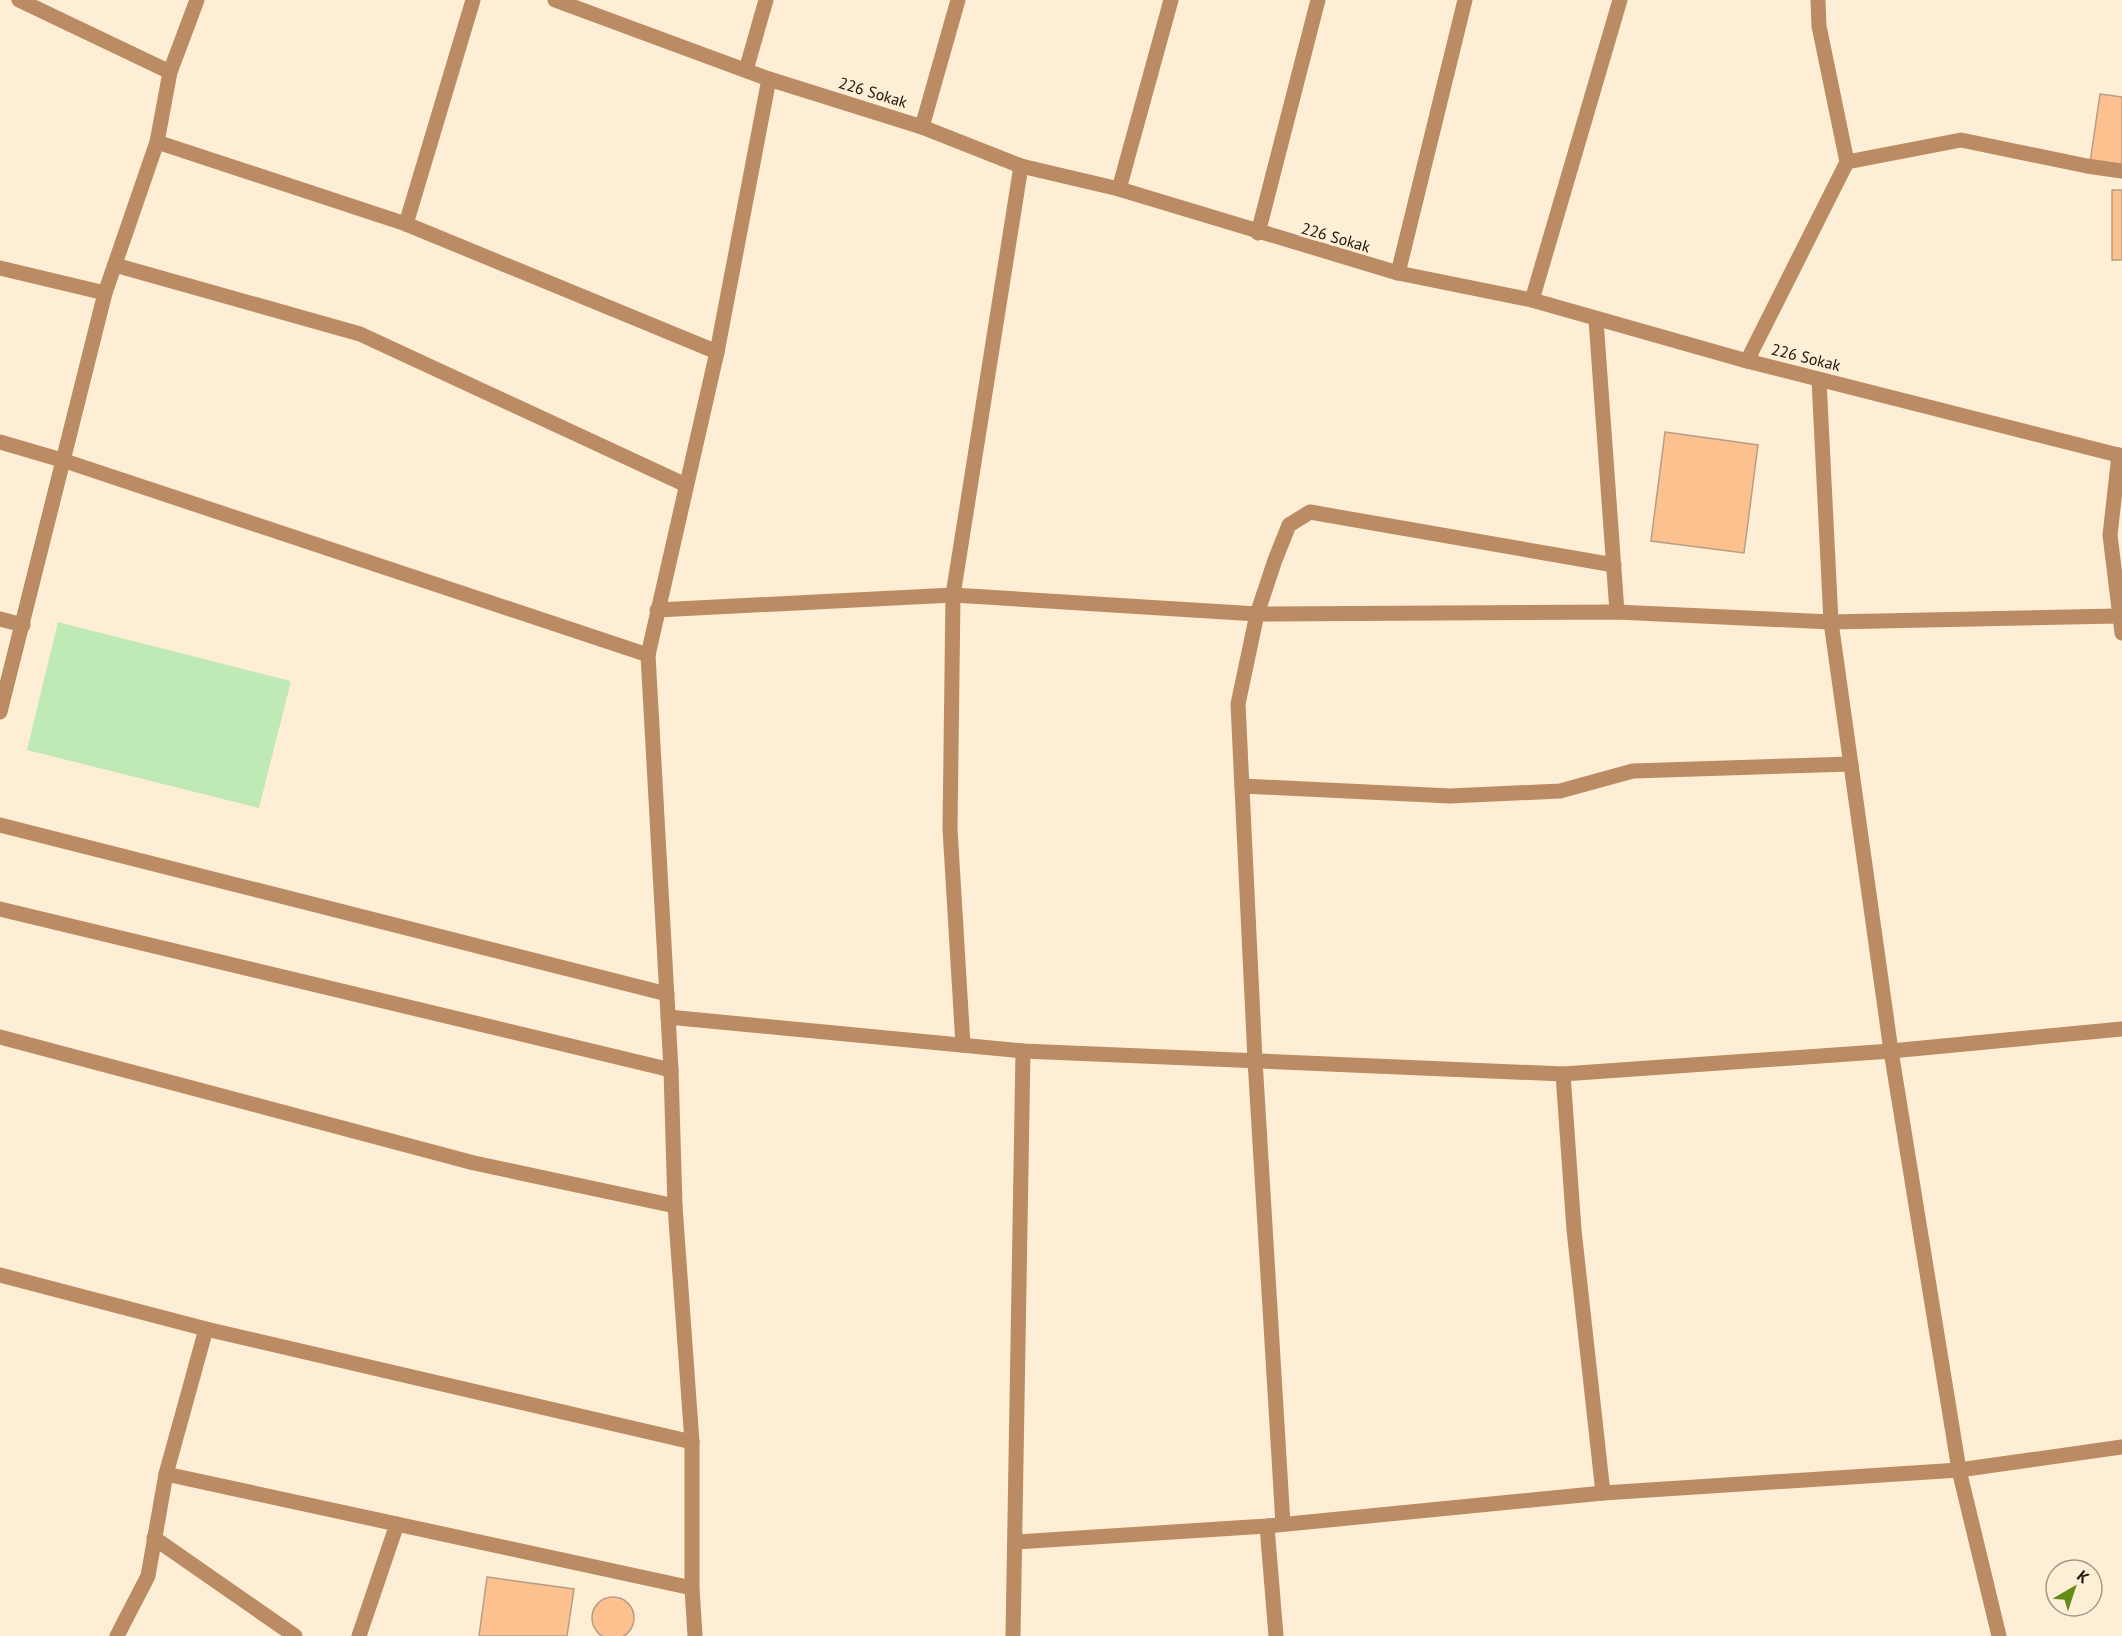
<svg xmlns="http://www.w3.org/2000/svg" width="2122" height="1636" viewBox="0 0 2122 1636" font-family="'PT Sans',sans-serif">
<style>
.green{fill:#bfe9b5}
.building{fill:#fcc18e;stroke:#b89d86;stroke-width:1.5}
.lines{fill:none;stroke-linecap:round;stroke-linejoin:round}
.minor{stroke:#bb8b63;stroke-width:15}
.labels{text-anchor:middle;stroke-width:6;stroke-linejoin:round;paint-order:stroke}
.street-label{font-size:16px;fill:#1d170c;stroke:#fdeed5}
</style>
<rect width="100%" height="100%" fill="#fdeed5"/>
<path class="green" d="M58,622L291,681L259,808L27,750Z"/>
<g class="building">
<path d="M2100,94L2122,97V168L2090,163Z"/>
<rect x="2112" y="190" width="10" height="70"/>
<path d="M1665,432L1758,445L1744,553L1651,541Z"/>
<path d="M487,1577L574,1589L567,1636H479Z"/>
<circle cx="613" cy="1618" r="21"/>
</g>
<g class="lines">
<g class="minor">
<path d="M19,0L170,72"/>
<path d="M555,0L769,79L922,127L1021,166L1119,189L1398,273L1532,300L1747,361L2122,456"/>
<path d="M746,70L766,0"/>
<path d="M922,127L958,0"/>
<path d="M157,142L406,224L717,352"/>
<path d="M1847,162L1961,140L2087,166L2122,171"/>
<path d="M1119,189L1171,0"/>
<path d="M406,224L473,0"/>
<path d="M1258,233L1318,0"/>
<path d="M115,265L360,334L686,485"/>
<path d="M0,268L105,293"/>
<path d="M1398,273L1465,0"/>
<path d="M1532,300L1620,0"/>
<path d="M1596,320L1617,612"/>
<path d="M1747,361L1847,162L1819,26L1818,0"/>
<path d="M1819,380L1831,622L1891,1051L1959,1470L1999,1636"/>
<path d="M0,442L65,461L648,655"/>
<path d="M2119,455L2110,535L2122,633"/>
<path d="M657,610L953,595L1257,614L1617,612L1831,622L2118,616"/>
<path d="M0,619L23,625"/>
<path d="M0,712L105,293L157,142L170,72L197,0"/>
<path d="M1242,786L1450,796L1560,791L1633,771L1851,764"/>
<path d="M0,825L667,994"/>
<path d="M0,909L671,1070"/>
<path d="M668,1017L1023,1051L1563,1074L1891,1051L2122,1029"/>
<path d="M0,1037L474,1163L675,1206"/>
<path d="M963,1045L950,829L953,595L1021,166"/>
<path d="M1563,1074L1574,1230L1603,1493"/>
<path d="M0,1275L206,1329L692,1442"/>
<path d="M166,1474L692,1588"/>
<path d="M1283,1524L1255,1060L1238,704L1257,614L1275,560L1289,525L1310,512L1614,565"/>
<path d="M1267,1526L1276,1636"/>
<path d="M154,1538L295,1636"/>
<path d="M1015,1542L1267,1526L1603,1493L1959,1470L2122,1447"/>
<path d="M117,1636L148,1576L166,1474L206,1329"/>
<path d="M359,1636L397,1524"/>
<path d="M695,1636L692,1588V1442L675,1206L671,1070L648,655L717,352L769,79"/>
<path d="M1013,1636L1023,1051"/>
</g>
</g>
<g class="labels">
<g class="street-label">
<text transform="translate(873 92) rotate(17)" y="6">226 Sokak</text>
<text transform="translate(1336 237) rotate(16)" y="6">226 Sokak</text>
<text transform="translate(1806 357) rotate(14)" y="6">226 Sokak</text>
</g>
</g>
<g transform="translate(2074 1588) rotate(39)"><circle r="28" fill="#fdeed5" stroke="#a39885" stroke-width="1.5"/>
<path d="M0-4.5L10 22L0 15L-10 22Z" fill="#648c17"/>
<text y="-9" font-size="16" font-weight="bold" text-anchor="middle" fill="#1d170c">K</text>
</g>
</svg>
